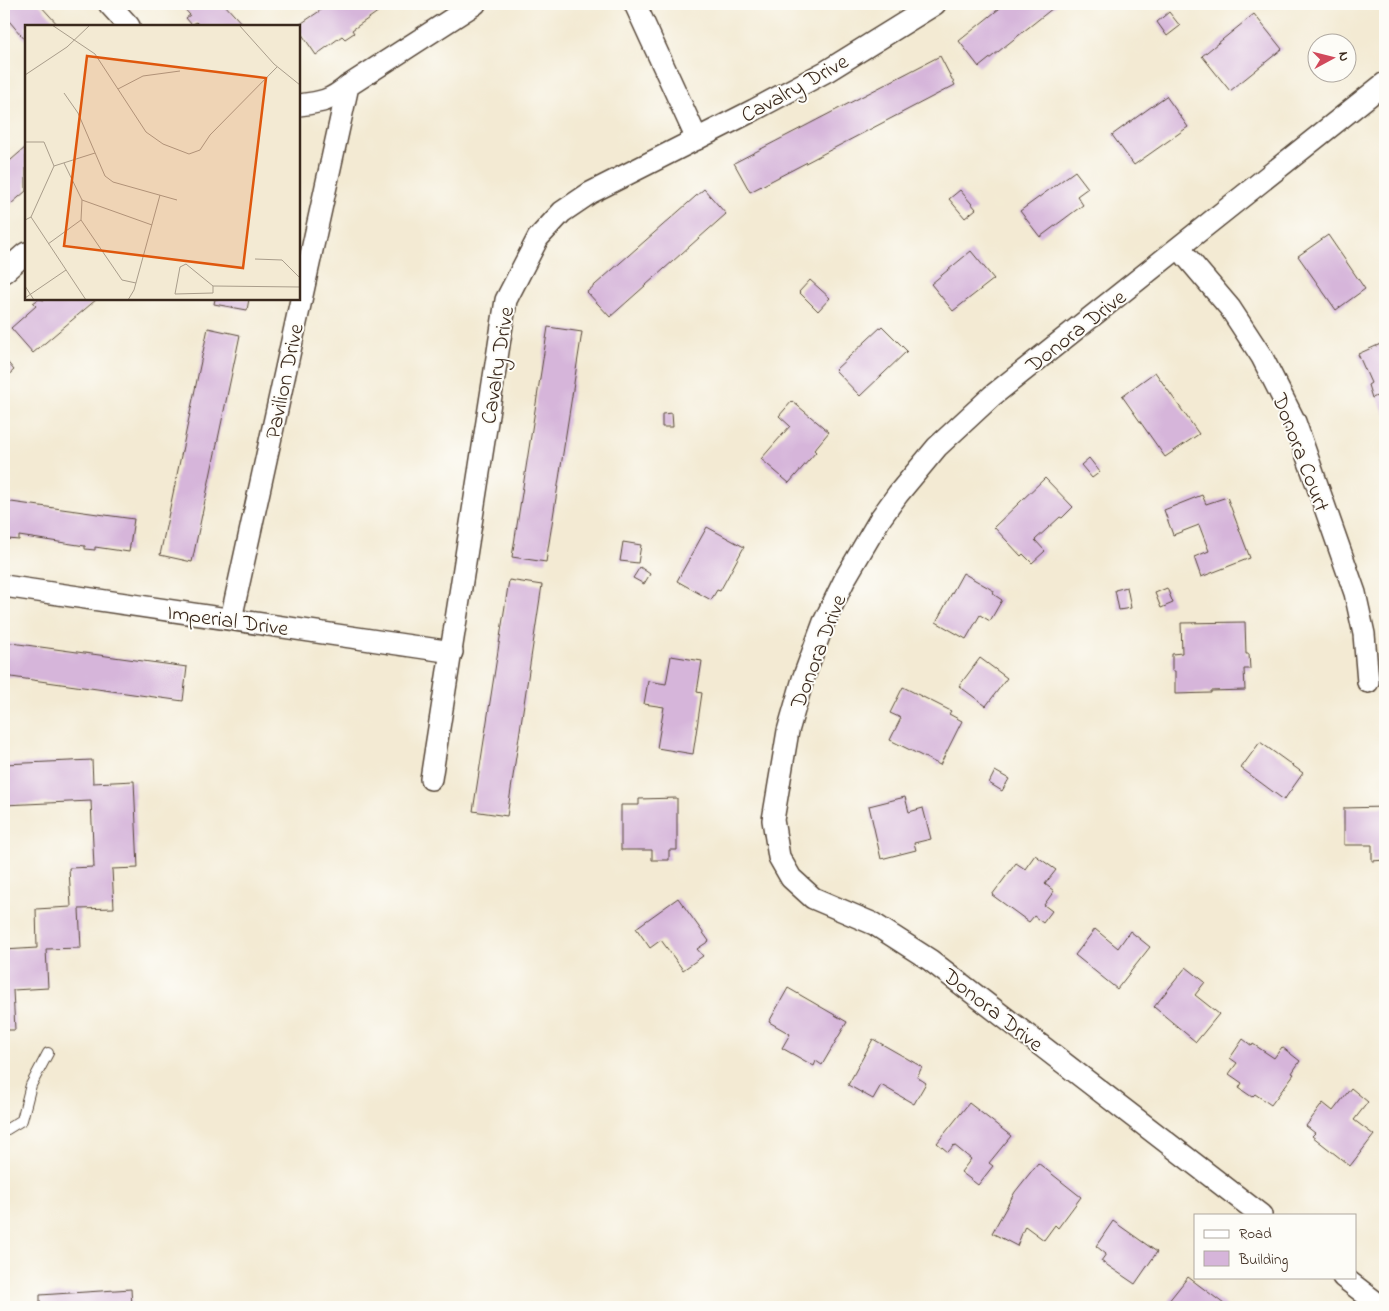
<svg xmlns="http://www.w3.org/2000/svg" width="1389" height="1311" viewBox="0 0 1389 1311" font-family="'Indie Flower',sans-serif">
<style>
.building{fill:#d6b5da}
.lines{fill:none;stroke-linecap:round;stroke-linejoin:round}
.service-casing{stroke:#574739;stroke-width:12}
.minor-casing{stroke:#574739;stroke-width:24}
.service{stroke:#fff;stroke-width:10}
.minor{stroke:#fff;stroke-width:21}
.labels{text-anchor:middle;stroke-width:4;stroke-linejoin:round;paint-order:stroke}
.street-label{font-size:22px;fill:#3b2a1e;stroke:#fdfcf7}
.inset-road{fill:none;stroke:#a99d8b;stroke-width:1}
.view{fill:#df570d;fill-opacity:0.15;stroke:#df570d;stroke-width:2.5}
.inset-edge{fill:none;stroke:#3b2a1e;stroke-width:2.5}
</style>
<rect width="100%" height="100%" fill="#fdfcf7"/>
<filter id="ink" filterUnits="userSpaceOnUse"><feTurbulence type="fractalNoise" baseFrequency=".02" numOctaves="2"/><feDisplacementMap in="SourceGraphic" scale="10" xChannelSelector="R" yChannelSelector="G"/><feConvolveMatrix kernelMatrix="1 2 1 2 8 2 1 2 1" color-interpolation-filters="sRGB"/></filter>
<filter id="wash" filterUnits="userSpaceOnUse"><feTurbulence type="fractalNoise" baseFrequency=".0096" numOctaves="4" result="noise"/><feDisplacementMap in="SourceGraphic" scale="20" xChannelSelector="R" yChannelSelector="G"/><feGaussianBlur stdDeviation="1.12" result="paint"/><feColorMatrix in="noise" values="0 0 0 0 0 0 0 0 0 0 0 0 0 0 0 0 0 1.4 0 .05"/><feComposite in="paint" operator="in"/></filter>
<g filter="url(#wash)">
<rect width="100%" height="100%" fill="#f3ead3"/>
<g id="blocks">
<g class="building">
<path d="M4,4H39L59,26H26V41L4,15Z"/>
<path d="M180,4H224L244,26H200L196,22L192,25L186,18L190,15Z"/>
<path d="M330,4H389L352,30L354,33L345,39L342,36L316,55L299,30V25Z"/>
<path d="M1005,4H1058L979,67L959,41Z"/>
<path d="M1169,12L1180,26L1167,36L1157,22Z"/>
<path d="M1254,14L1282,49L1230,91L1202,56Z"/>
<path d="M940,56L955,85L750,192L734,163Z"/>
<path d="M1166,96L1188,127L1134,165L1112,135Z"/>
<path d="M26,147V191L4,210V166Z"/>
<path d="M1075,171L1088,188L1077,196L1083,205L1040,237L1020,211Z"/>
<path d="M704,189L726,214L610,317L587,292Z"/>
<path d="M960,190L976,209L965,218L949,199Z"/>
<path d="M1328,235L1365,289L1336,310L1298,256Z"/>
<path d="M971,251L994,279L953,311L931,284Z"/>
<path d="M810,280L830,298L818,311L799,292Z"/>
<path d="M39,299L44,300L45,299H97L33,353L11,328L36,306L33,303Z"/>
<path d="M215,299H249L247,310L214,304Z"/>
<path d="M882,326L907,351L860,396L835,370Z"/>
<path d="M548,327L582,332L546,562L512,557Z"/>
<path d="M208,328L240,335L192,562L160,555Z"/>
<path d="M1385,342V415L1377,396L1372,398L1368,385L1371,383L1358,354Z"/>
<path d="M4,358L14,370L4,379Z"/>
<path d="M1155,372L1199,434L1165,457L1122,396Z"/>
<path d="M792,401L829,432L814,450L816,452L789,483L761,459L790,426L779,416Z"/>
<path d="M672,413L673,427H662V414Z"/>
<path d="M1089,458L1100,472L1092,478L1081,465Z"/>
<path d="M1045,478L1073,507L1062,518L1060,517L1035,540L1045,551L1032,563L1023,554L1021,556L994,527Z"/>
<path d="M1202,495L1206,504L1227,497L1250,558L1201,577L1194,557L1209,551L1199,525L1173,535L1164,510Z"/>
<path d="M4,501L134,519L129,552L95,547V550L85,549V546L19,536V540L8,539L9,535L4,534Z"/>
<path d="M707,527L744,547L720,591L717,590L711,600L677,581Z"/>
<path d="M623,542L641,545L638,563L620,561Z"/>
<path d="M640,567L650,574L644,584L633,578Z"/>
<path d="M963,573L994,591L993,594L1002,600L990,621L980,615L966,639L936,622Z"/>
<path d="M509,580L542,585L507,816L473,811Z"/>
<path d="M1127,587L1131,608L1119,610L1115,590Z"/>
<path d="M1167,588L1173,603L1161,608L1155,593Z"/>
<path d="M1245,622L1246,654H1249L1250,669H1244L1245,690L1211,691V693L1175,694V671H1172V654L1182,653L1181,623Z"/>
<path d="M4,642L187,667L183,701L4,676Z"/>
<path d="M671,656L702,661L697,692L702,693L693,754L657,748L664,707L644,704L648,681L666,684Z"/>
<path d="M980,658L1007,678L986,706L959,686Z"/>
<path d="M903,687L951,711L949,714L962,721L940,765L890,740L901,718L890,713Z"/>
<path d="M1260,742L1303,773L1284,800L1241,768Z"/>
<path d="M92,760L93,783L134,781L138,868L112,869L114,908L79,909L81,948L46,949L48,988L13,990L15,1030H4V989H5L4,950L37,948L36,909L71,907L69,868L94,867L91,801L4,805V764Z"/>
<path d="M995,771L1009,779L1002,791L989,783Z"/>
<path d="M905,797L909,812L923,808L931,839L914,843L916,850L881,859L869,806Z"/>
<path d="M677,798V850H669V860H652V850H621V805H639V799Z"/>
<path d="M1385,807V860L1372,861V845H1344V808Z"/>
<path d="M1035,855L1056,870L1045,884L1054,891L1044,905L1052,911L1043,923L1034,916L1029,922L992,895L1016,863L1025,869Z"/>
<path d="M678,898L709,941L697,949L703,956L683,970L661,940L650,948L636,928Z"/>
<path d="M1095,929L1118,948L1130,931L1150,947L1117,989L1075,955Z"/>
<path d="M1186,967L1205,982L1195,995L1219,1014L1196,1042L1154,1007Z"/>
<path d="M788,988L847,1022L822,1065L816,1061L814,1066L782,1048L790,1034L769,1022Z"/>
<path d="M873,1039L922,1067L917,1077L926,1083L914,1104L881,1085L873,1099L848,1085Z"/>
<path d="M1243,1039L1252,1046L1253,1044L1274,1058L1282,1047L1300,1061L1292,1073L1294,1074L1271,1105L1255,1094L1252,1097L1239,1088L1242,1083L1229,1074L1237,1063L1230,1058Z"/>
<path d="M1351,1088L1368,1102L1354,1120L1374,1135L1350,1166L1312,1136L1315,1133L1306,1126L1323,1103L1333,1111Z"/>
<path d="M969,1103L1011,1136L989,1163L993,1166L978,1185L961,1172L971,1159L954,1145L948,1152L937,1143Z"/>
<path d="M1038,1163L1081,1197L1058,1228L1055,1225L1044,1240L1025,1226L1017,1246L992,1233L1015,1192Z"/>
<path d="M1113,1221L1157,1252L1135,1284L1101,1261L1106,1254L1096,1246Z"/>
<path d="M1188,1277L1228,1307H1164Z"/>
<path d="M131,1289L132,1307H40V1295Z"/>
</g>
</g>
</g>
<g filter="url(#ink)">
<use href="#blocks" fill-opacity="0" stroke="#574739" stroke-width="1"/>
<g class="lines">
<defs>
<path id="service" d="M4,1131L22,1120L31,1085L48,1053"/>
<g id="minor">
<path d="M109,4L129,26"/>
<path d="M635,4L697,139"/>
<path d="M299,105C322,102 330,101 348,86"/>
<path d="M1179,248L1230,308L1262,357L1295,422L1355,593L1364,634L1368,682"/>
<path d="M4,272L26,253"/>
<path d="M4,586L452,652"/>
<path d="M231,619L348,86L475,4"/>
<path d="M431,779L506,300L538,238L562,212L590,193L754,110L827,71L935,4"/>
<path d="M1261,1215L930,960L874,924L813,898L791,878L779,857L773,820L788,731L803,679L824,622L846,577L880,519L898,494L937,447L992,396L1385,83"/>
<path d="M1343,1277L1382,1307"/>
</g>
</defs>
<use href="#service" class="service-casing"/>
<use href="#minor" class="minor-casing"/>
<use href="#service" class="service"/>
<use href="#minor" class="minor"/>
</g>
</g>
<g class="labels">
<g class="street-label">
<text transform="translate(794 87) rotate(-29)" y="8">Cavalry Drive</text>
<text transform="translate(1075 330) rotate(-38)" y="8">Donora Drive</text>
<text transform="translate(496 365) rotate(-81)" y="8">Cavalry Drive</text>
<text transform="translate(283 381) rotate(-78)" y="8">Pavilion Drive</text>
<text transform="translate(1302 452) rotate(69)" y="8">Donora Court</text>
<text transform="translate(228 619) rotate(8)" y="8">Imperial Drive</text>
<text transform="translate(817 651) rotate(-69)" y="8">Donora Drive</text>
<text transform="translate(994 1009) rotate(38)" y="8">Donora Drive</text>
</g>
</g>
<g transform="translate(25 25)">
<rect width="275" height="275" fill="#f3ead3"/>
<path class="inset-road" d="M27,0L70,29L121,107L138,119L164,129L175,125L185,110L252,42M214,0L249,39L275,60M0,50L42,22L65,0M93,64L118,51L155,46M39,68L53,88L80,151L88,157L152,175M0,117H19L29,141M39,138L57,175L127,200M6,192L61,275M0,195L6,192L29,141L70,128M56,195L97,255L111,258M23,219L56,195L57,175M230,234L257,235L275,253M161,239L188,261V268L150,269L155,242ZM0,261L9,275M188,261L275,262M0,273L41,245M103,275L109,265L135,170"/>
<path class="view" d="M62,31L241,53L218,243L39,221Z"/>
<rect width="275" height="275" class="inset-edge"/>
</g>
<rect width="1389" height="1311" fill="none" stroke="#fdfcf7" stroke-width="20"/>
<rect x="1194" y="1214" width="162" height="65" fill="#fdfcf7" stroke="#afa8a0"/>
<rect x="1204" y="1230" width="25" height="8" fill="#ffffff" stroke="#afa8a0"/>
<text x="1239" y="1238" font-size="15" fill="#3b2a1e">Road</text>
<rect x="1204" y="1251" width="25" height="15" fill="#d6b5da" stroke="#afa8a0"/>
<text x="1239" y="1264" font-size="15" fill="#3b2a1e">Building</text>
<g transform="translate(1332 58) rotate(83)"><circle r="24" fill="#fdfcf7" stroke="#afa8a0"/>
<path d="M0-4L9 19L0 12L-9 19Z" fill="#d1495b"/>
<text y="-8" font-size="14" font-weight="bold" text-anchor="middle" fill="#3b2a1e">N</text>
</g>
</svg>
